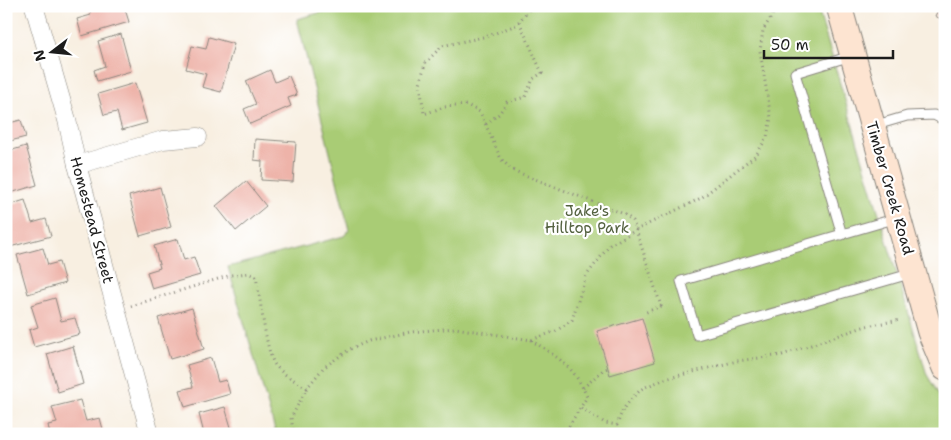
<svg xmlns="http://www.w3.org/2000/svg" width="951" height="440" viewBox="0 0 951 440" font-family="'Shantell Sans',sans-serif">
<style>
.green{fill:#a9cc75;stroke:#627448}
.building{fill:#eeb3a9}
.lines{fill:none;stroke-linecap:round;stroke-linejoin:round}
.lane-casing{stroke:#8a867e;stroke-width:11}
.street-casing{stroke:#8a867e;stroke-width:19}
.secondary-casing{stroke:#8a867e;stroke-width:27}
.path{stroke:#8a867e;stroke-width:3;stroke-dasharray:1 4;stroke-linecap:butt}
.lane{stroke:#fff;stroke-width:9}
.street{stroke:#fff;stroke-width:18}
.secondary{stroke:#fde4d1;stroke-width:25}
.labels{text-anchor:middle;stroke-width:4.5;stroke-linejoin:round;paint-order:stroke}
.street-label{font-size:15px;fill:#1c1c1c;stroke:#fff}
.park-label{font-size:15px;fill:#546240;stroke:#fff}
</style>
<rect width="100%" height="100%" fill="#fff"/>
<filter id="ink" filterUnits="userSpaceOnUse"><feTurbulence type="fractalNoise" baseFrequency=".02" numOctaves="2"/><feDisplacementMap in="SourceGraphic" scale="10" xChannelSelector="R" yChannelSelector="G"/><feConvolveMatrix kernelMatrix="1 2 1 2 8 2 1 2 1" color-interpolation-filters="sRGB"/></filter>
<filter id="wash" filterUnits="userSpaceOnUse"><feTurbulence type="fractalNoise" baseFrequency=".0096" numOctaves="4" result="noise"/><feDisplacementMap in="SourceGraphic" scale="20" xChannelSelector="R" yChannelSelector="G"/><feGaussianBlur stdDeviation="1.12" result="paint"/><feColorMatrix in="noise" values="0 0 0 0 0 0 0 0 0 0 0 0 0 0 0 0 0 1.4 0 .05"/><feComposite in="paint" operator="in"/></filter>
<g filter="url(#wash)">
<rect width="100%" height="100%" fill="#f8efe1"/>
<path class="green" d="M344,6H817L927,375L945,405V434H276L228,267L344,236L349,230L297,19Z"/>
<g id="blocks">
<g class="building">
<path d="M88,6H124L129,22L82,36L77,19L91,15Z"/>
<path d="M940,6H945V21L935,16Z"/>
<path d="M121,34L131,71L97,81L94,70L105,66L98,41Z"/>
<path d="M209,37L234,44L221,92L202,87L206,74L186,69L192,46L206,49Z"/>
<path d="M270,70L275,82L289,76L297,95L288,98L291,106L250,124L244,109L256,104L246,81Z"/>
<path d="M135,83L147,123L122,130L117,112L104,115L98,94Z"/>
<path d="M7,116L9,123L21,120L26,137L6,142Z"/>
<path d="M255,139L296,142L293,182L261,180L262,161L254,160Z"/>
<path d="M26,146L37,185L7,194L6,152Z"/>
<path d="M246,181L266,206L236,231L216,206Z"/>
<path d="M160,187L171,227L140,236L129,196Z"/>
<path d="M25,200L32,223L46,219L51,236L6,248V206Z"/>
<path d="M178,239L184,260L194,257L200,275L152,289L147,272L160,268L154,246Z"/>
<path d="M43,248L48,265L59,262L65,283L28,294L17,255Z"/>
<path d="M55,298L61,321L75,318L80,334L34,347L29,330L38,327L31,305Z"/>
<path d="M192,308L204,349L170,359L158,318Z"/>
<path d="M642,318L655,362L610,375L597,331Z"/>
<path d="M73,346L83,384L58,392L47,354Z"/>
<path d="M211,358L218,382L226,380L230,394L185,407L180,390L193,387L187,365Z"/>
<path d="M80,400L86,421L100,418L104,433L50,434L48,425L57,423L52,407Z"/>
<path d="M225,407L233,434H204L199,414Z"/>
</g>
</g>
</g>
<g filter="url(#ink)">
<use href="#blocks" fill-opacity="0" stroke="#8a867e" stroke-width="1"/>
<g class="lines">
<defs>
<g id="lane">
<path d="M873,126L907,116L934,115L945,121"/>
<path d="M897,218L681,281L697,335L913,273"/>
<path d="M842,235L795,73L851,56"/>
</g>
<g id="street">
<path d="M34,6L67,120L77,165L150,434"/>
<path d="M77,165L163,140L198,137"/>
</g>
<path id="secondary" d="M839,6L930,332L945,368"/>
</defs>
<use href="#lane" class="lane-casing"/>
<use href="#street" class="street-casing"/>
<use href="#secondary" class="secondary-casing"/>
<g class="path">
<path d="M532,6L516,25L488,36L442,46L425,63L420,84L424,114L444,107L467,105L480,112L501,159L512,170L624,214L633,221L661,306L644,313"/>
<path d="M486,124L499,114L507,102L525,97L533,79L542,73L519,21"/>
<path d="M131,306L231,275L249,273L256,277C260,295 266,353 275,365C283,375 296,381 307,388L323,368L350,349L369,341L410,332L455,328L531,340L556,331L572,320L586,276L610,245L636,230L701,198L756,155L767,137L771,118L760,51L763,30L772,16L774,6"/>
<path d="M531,340C559,359 573,364 587,397L564,434"/>
<path d="M583,388L603,370L608,368"/>
<path d="M581,408L605,423L617,425L623,409L634,396L643,388L665,379L737,361L782,355L866,326L900,320"/>
<path d="M294,434L291,418L307,388"/>
</g>
<use href="#lane" class="lane"/>
<use href="#street" class="street"/>
<use href="#secondary" class="secondary"/>
</g>
</g>
<g class="labels">
<g class="street-label">
<text transform="translate(890 188) rotate(74)" y="5">Timber Creek Road</text>
<text transform="translate(92 220) rotate(75)" y="5">Homestead Street</text>
</g>
<g class="park-label">
<text x="587" y="216">Jake's<tspan x="587" dy="17">Hilltop Park</tspan></text>
</g>
</g>
<rect width="951" height="440" fill="none" stroke="#fff" stroke-width="25"/>
<g transform="translate(52 52) rotate(254)" stroke="#ffffff" stroke-width="4" paint-order="stroke">
<path d="M0-4L9 19L0 12L-9 19Z" fill="#1c1c1c"/>
<text y="-8" font-size="14" font-weight="bold" text-anchor="middle" fill="#1c1c1c">N</text>
</g>
<path d="M764 50v8h129v-8" fill="none" stroke="#1c1c1c" stroke-width="2.5"/>
<text x="771" y="50" font-size="15" fill="#1c1c1c" stroke="#ffffff" stroke-width="4" paint-order="stroke">50 m</text>
</svg>
